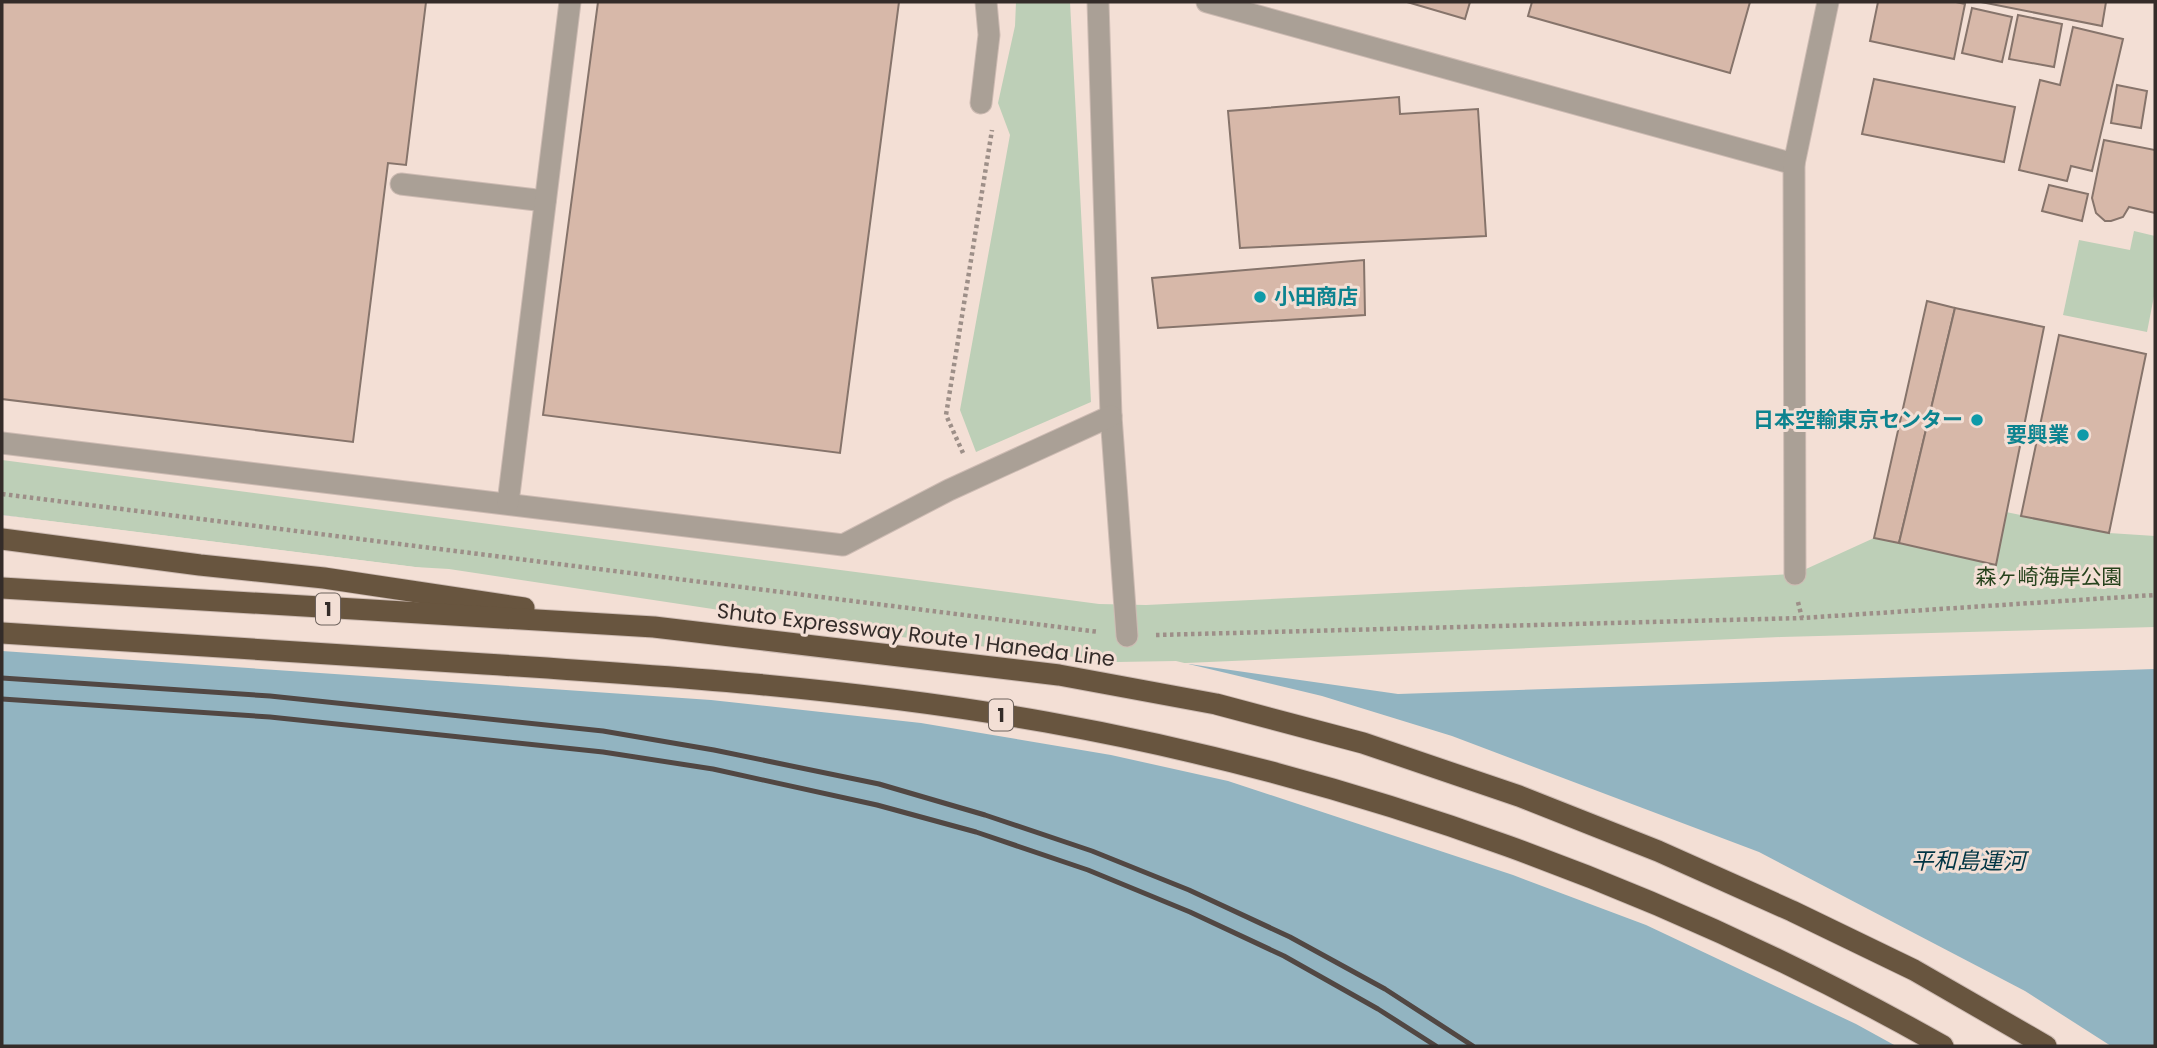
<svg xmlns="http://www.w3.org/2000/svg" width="2157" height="1048" viewBox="0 0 2157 1048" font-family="Poppins,'Noto Sans JP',sans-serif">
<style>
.green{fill:#bdcfb7}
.water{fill:#92b4c1}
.pier{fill:#f3dfd5}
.building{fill:#d7b8a9;stroke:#86746b;stroke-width:2}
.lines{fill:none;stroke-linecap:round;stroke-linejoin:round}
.minor-casing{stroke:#cdbbb3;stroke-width:23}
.highway-casing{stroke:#cdbbb3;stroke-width:23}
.path{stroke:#9d8f88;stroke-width:4.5;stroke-dasharray:3.5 3.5;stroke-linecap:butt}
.minor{stroke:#aaa096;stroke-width:21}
.highway{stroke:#68553f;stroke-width:21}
.rail{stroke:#514743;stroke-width:5}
.culture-dot{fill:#0f9aa8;stroke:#f3dfd5;stroke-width:2.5}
.labels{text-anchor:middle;stroke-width:6;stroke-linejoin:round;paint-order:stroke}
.shield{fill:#f3dfd5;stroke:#6d625d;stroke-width:2}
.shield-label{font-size:19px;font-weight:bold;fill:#342c29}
.culture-label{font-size:21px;font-weight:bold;fill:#0d838f;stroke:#f3dfd5;text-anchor:end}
.park-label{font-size:21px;fill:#27431d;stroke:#f3dfd5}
.street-label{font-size:21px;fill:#342c29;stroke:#f3dfd5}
.water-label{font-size:23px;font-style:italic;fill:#003443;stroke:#f3dfd5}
</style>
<rect width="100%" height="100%" fill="#f3dfd5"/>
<g class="green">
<path d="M1016,2H1070L1091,402L976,452L960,410L1010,135L998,103L1015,26Z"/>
<path d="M2134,231L2155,236V291L2147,332L2063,315L2079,240L2130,250Z"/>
<path d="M2,460L1099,604L1146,605L1795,574L1874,538L1996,564L2006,512L2109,533L2155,536V627L1781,637L1117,666L883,638L415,567L2,515Z"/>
</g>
<path class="water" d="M2,515L883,638L1117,666L1189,664L1398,694L2155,669V1046H2Z"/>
<path class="pier" d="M2,515L415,567L449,569L884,635L1117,662L1176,661L1322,696L1452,736L1759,852L2025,991L2111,1046H1896L1856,1024L1646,925L1513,875L1228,781L1111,755L921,723L711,700L2,651Z"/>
<g class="building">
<path d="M2,2H426L406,165L388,163L353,442L2,399Z"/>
<path d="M598,2H899L840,453L543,415Z"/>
<path d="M1407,2H1470L1465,19Z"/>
<path d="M1532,2H1750L1730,73L1528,16Z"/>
<path d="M1878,2H1956L1965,4L1954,59L1870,41Z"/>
<path d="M1981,2H2106L2102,26Z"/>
<path d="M1972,8L2012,17L2002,62L1962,53Z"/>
<path d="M2018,15L2062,24L2054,67L2009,59Z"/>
<path d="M2073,27L2123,39L2092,171L2071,166L2067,181L2019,170L2040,80L2060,85Z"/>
<path d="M1874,79L2015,107L2004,162L1862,134Z"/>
<path d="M2117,85L2147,91L2141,128L2111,123Z"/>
<path d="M1399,97L1400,114L1478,109L1486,236L1240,248L1228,111Z"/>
<path d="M2104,140L2155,150V213L2129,207L2123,217L2111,221H2105L2096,213L2092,198Z"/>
<path d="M2049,185L2088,194L2082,221L2042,211Z"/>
<path d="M1364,260L1365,315L1158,328L1152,278Z"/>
<path d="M1927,301L1955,308L1899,543L1874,538Z"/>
<path d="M1955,308L2044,327L1996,565L1899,543Z"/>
<path d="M2059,335L2146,354L2109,533L2021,516Z"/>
</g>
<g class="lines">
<defs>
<g id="minor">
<path d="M1098,2L1111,416L1127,636"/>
<path d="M1207,2L1794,164"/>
<path d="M981,103L989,35L986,2"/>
<path d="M401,184L545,201"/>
<path d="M2,443L843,545L949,490L1111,416"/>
<path d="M508,503L570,2"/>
<path d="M1795,574L1794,164L1828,2"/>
</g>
<g id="highway">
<path d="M2,539L200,565L324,578L524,608"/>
<path d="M2,588L654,627L1059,675L1216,704L1363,743L1519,796L1658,851L1792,911L1914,970L2046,1046"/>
<path d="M2,633C163,643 324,653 485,664C672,676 861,689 1046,722C1359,778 1666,889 1943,1046"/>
</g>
</defs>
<use href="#minor" class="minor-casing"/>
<use href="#highway" class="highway-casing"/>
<g class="path">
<path d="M963,453L946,415L992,130"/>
<path d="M2,494L1099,632"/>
<path d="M1798,602L1802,618"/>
<path d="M1156,635L1802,618L2155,595"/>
</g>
<use href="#minor" class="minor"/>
<use href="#highway" class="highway"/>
<g class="rail">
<path d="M2,678L270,696L603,731L714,750L879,784L985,815L1092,851L1189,890L1290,937L1385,989L1473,1046"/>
<path d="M2,699L270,717L603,752L713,769L877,805L976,832L1088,870L1190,912L1284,956L1378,1009L1436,1046"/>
</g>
</g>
<g class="culture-dot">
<circle cx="1260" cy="297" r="7"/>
<circle cx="1977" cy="420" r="7"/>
<circle cx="2083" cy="435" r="7"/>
</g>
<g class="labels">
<g class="shield">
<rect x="316" y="593.5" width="24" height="31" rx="5"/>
<rect x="989" y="699.5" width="24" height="31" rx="5"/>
</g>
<g class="shield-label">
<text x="328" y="616">1</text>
<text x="1001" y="722">1</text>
</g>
<g class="culture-label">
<text x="1274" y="304" text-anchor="start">小田商店</text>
<text x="1963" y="427">日本空輸東京センター</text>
<text x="2069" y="442">要興業</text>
</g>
<g class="park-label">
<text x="2049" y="584">森ヶ崎海岸公園</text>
</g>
<g class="street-label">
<text transform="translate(916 635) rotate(7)" y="7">Shuto Expressway Route 1 Haneda Line</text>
</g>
<g class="water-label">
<text x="1968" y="869">平和島運河</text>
</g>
</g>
<rect width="2157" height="1048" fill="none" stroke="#342c29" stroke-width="7"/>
</svg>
